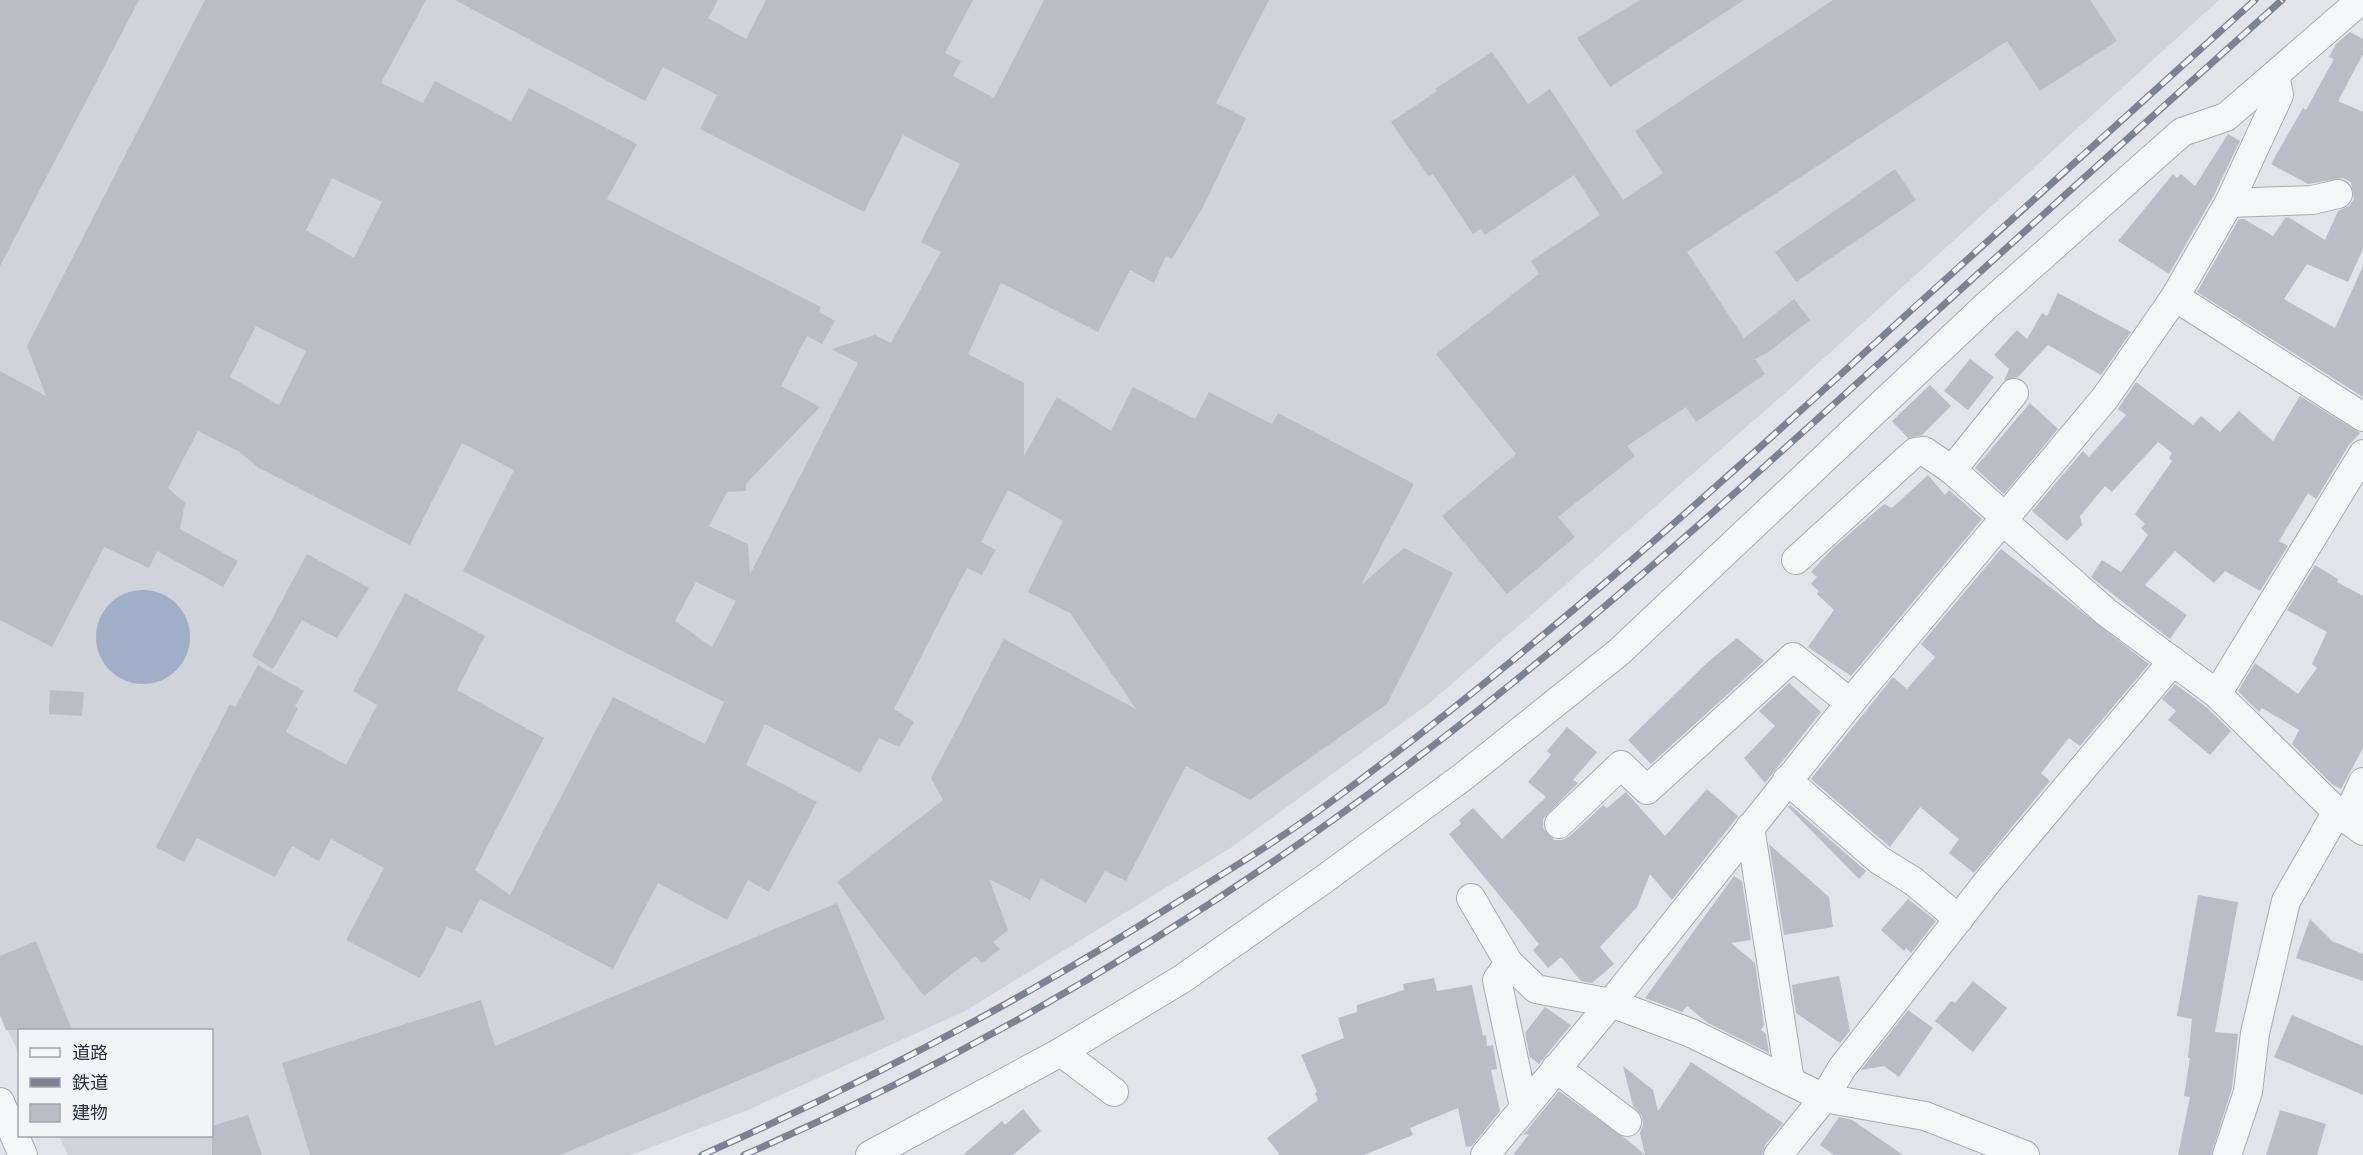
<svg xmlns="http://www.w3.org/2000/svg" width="2363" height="1155" viewBox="0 0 2363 1155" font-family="'Roboto Condensed','Noto Sans JP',sans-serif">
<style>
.built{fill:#d1d3db}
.water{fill:#a0aec7}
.building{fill:#babdc6;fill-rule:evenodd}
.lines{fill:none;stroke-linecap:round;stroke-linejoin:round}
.street-casing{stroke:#a7abb4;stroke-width:30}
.street{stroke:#f5f6f8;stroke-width:28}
.rail-casing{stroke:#7d8292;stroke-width:7}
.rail{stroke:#f2f4f7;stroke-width:4.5;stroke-dasharray:14;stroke-linecap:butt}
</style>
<rect width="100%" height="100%" fill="#e2e4ea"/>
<path class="built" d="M0,0H2219L1791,388L1431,702L1232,847L965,1011L748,1110L631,1155H68L59,1136H212V1030H20L19,1054L0,1014Z"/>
<circle class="water" cx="143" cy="637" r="47"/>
<g class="building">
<path d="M0,0H139L0,266Z"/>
<path d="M205,0H426L381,83L423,103L435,81L511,121L529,88L637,144L607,199L821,307L819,312L835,321L822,344L807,336L781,386L820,407L746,484V491L727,492L709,526L748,544L750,574L858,363L832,349L875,335L891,343L941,252L921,242L960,164L903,135L864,212L700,129L717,95L663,67L645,101L455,0H718L708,18L746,39L766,0H973L945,53L961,61L953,76L994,98L1044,0H1269L1216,103L1246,118L1203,207L1172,259L1166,256L1154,283L1130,270L1098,332L1001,283L968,354L1024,383V456L1057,397L1111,431L1133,387L1195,419L1209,392L1272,424L1278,413L1414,484L1361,585L1404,548L1453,573L1387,704L1250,800L1186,766L1126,881L1105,871L1086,903L1041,879L1030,900L989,879L1008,930L993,942L1000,949L982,963L975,956L924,996L837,882L943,800L931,778L1004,639L1136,709L1070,613L1028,592L1063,521L1008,490L981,542L996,550L982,575L967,568L894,709L914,722L899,747L879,738L860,773L765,724L746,765L817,802L769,892L748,880L727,920L658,883L613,969L480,899L462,933L447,927L420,978L346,940L384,868L331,839L319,861L292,846L275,877L197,838L184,862L156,847L230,704L235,707L258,665L304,691L295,706L298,708L286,732L346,765L377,705L353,691L405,593L485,636L457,690L544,738L475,870L510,895L613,697L705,744L724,702L463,571L514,470L462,443L410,545L259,468L238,451L198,431L168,488L185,503L180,529L238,561L223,587L157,551L149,568L104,547L52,647L0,620V371L46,396L27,346ZM332,178L382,202L354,258L306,230ZM256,326L306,351L279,405L230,377ZM696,582L736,601L712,647L675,621Z"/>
<path d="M1640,0H1744L1610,87L1577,38Z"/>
<path d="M1833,0H2090L2117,41L2040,91L2007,41L1687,252L1744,338L1794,299L1810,320L1767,353L1755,359L1765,374L1696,422L1686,407L1627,446L1635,456L1558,517L1575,537L1507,594L1442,516L1516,454L1436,354L1539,274L1531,261L1600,215L1574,175L1485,235L1481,229L1473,234L1433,174L1429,177L1391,122L1437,91L1435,89L1492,52L1528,104L1550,89L1623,200L1663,173L1635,131Z"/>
<path d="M2350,32L2363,39V54L2338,101L2363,112V249L2348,282L2307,264L2284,299L2335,328L2363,266V397L2197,292L2239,219H2244L2273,236L2285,218L2288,217L2325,240L2338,211L2349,206L2354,199L2351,182L2343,178L2308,184L2271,164L2303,108L2306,110L2334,59L2329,57L2336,44Z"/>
<path d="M2228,134L2240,141L2214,195L2169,274L2118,241L2173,174L2177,178L2181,174L2195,186Z"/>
<path d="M1895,169L1916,200L1796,282L1775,252Z"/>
<path d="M2058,293L2131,332L2101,375L2048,345L2018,377L2004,381L2009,369L1994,355L2017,330L2027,339L2042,313L2047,316Z"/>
<path d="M1970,359L1994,377L1968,410L1944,391Z"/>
<path d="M2136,382L2193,425L2201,416L2220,432L2239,411L2273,441L2300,396L2360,433L2349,445L2316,499L2308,493L2279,541L2288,546L2260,591L2225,571L2214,583L2175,551L2145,585L2187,615L2170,639L2091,577L2102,560L2121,572L2148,535L2141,528L2145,524L2135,514L2172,461L2169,458L2172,453L2158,442L2112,492L2105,486L2080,516L2082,525L2067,541L2032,511L2083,451L2089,457L2126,415L2118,409Z"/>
<path d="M1930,385L1951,406L1922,435L1908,438L1892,421Z"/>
<path d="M2030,403L2058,429L2004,494L1975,468Z"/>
<path d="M1928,475L1945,495L1949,490L1982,519L1851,676L1808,647L1834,610L1817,594L1819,591L1811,584L1817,577L1811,572L1832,549L1884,504L1892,508Z"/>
<path d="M2001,549L2149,664L2080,746L2069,738L2041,773L2050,781L1974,873L1949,853L1959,839L1920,807L1890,847L1811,779L1893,677L1907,689L1935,657L1921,644Z"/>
<path d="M307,554L369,588L337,638L302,620L273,669L252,656Z"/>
<path d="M2315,565L2338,579L2337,582L2363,596V748L2341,789L2332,784L2292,744L2299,730L2262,708L2259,712L2238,691L2255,663L2298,694L2317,668L2312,664L2327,632L2287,610Z"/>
<path d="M1737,638L1764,661L1651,764L1628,740L1708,662Z"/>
<path d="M1789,683L1821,712L1765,783L1744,758L1775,726L1759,711Z"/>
<path d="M2175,684L2206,707L2231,731L2210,755L2168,720L2176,711L2162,699Z"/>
<path d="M50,690L84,692L82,716L49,714Z"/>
<path d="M1567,727L1597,752L1573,780L1578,783L1543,819V828L1554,840H1562L1570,836L1603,805L1607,808L1626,792L1665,836L1707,789L1738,816L1672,900L1650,874L1637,907L1600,947L1614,964L1592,983L1581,981L1561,957L1548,968L1533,950L1539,944L1449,834L1461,824L1459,820L1473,808L1502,839L1546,797L1528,782L1551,755L1547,751Z"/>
<path d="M1790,805L1866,871L1859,879L1788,807Z"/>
<path d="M1769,844L1829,897L1833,927L1784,935Z"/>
<path d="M1734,876L1742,881L1751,940L1731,943L1755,963L1764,1025L1761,1030L1766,1034L1769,1053L1708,1023L1687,1006L1682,1012L1645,998Z"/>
<path d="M2198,895L2238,902L2215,1032L2238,1034L2232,1088L2211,1155H2178L2190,1097L2184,1096L2190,1058H2188L2192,1019L2177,1016Z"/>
<path d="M1908,899L1936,921L1911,953L1906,948L1904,951L1881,930Z"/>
<path d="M837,903L885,1019L560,1155H310L282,1063L481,1000L495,1046Z"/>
<path d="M2310,919L2332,941L2363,954V981L2296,958Z"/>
<path d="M36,941L72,1030H6L0,1015V956Z"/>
<path d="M1839,976L1850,1031L1840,1043L1796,1013L1792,985Z"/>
<path d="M1434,978L1437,991L1472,985L1483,1036L1486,1035L1487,1046L1493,1045L1497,1069L1491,1070L1500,1111L1472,1146L1466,1147L1458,1108L1410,1128L1413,1135L1364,1155H1280L1267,1138L1318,1100L1315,1093L1317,1092L1301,1055L1344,1038L1338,1018L1357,1012V1005L1404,990L1403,984Z"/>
<path d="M1973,981L2007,1008L1973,1052L1935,1021L1951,1001L1955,1003Z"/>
<path d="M1545,1007L1571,1025L1539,1064L1530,1057L1525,1033Z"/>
<path d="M1908,1010L1933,1028L1899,1077L1884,1066L1861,1070Z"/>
<path d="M2292,1015L2363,1046V1095L2274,1057Z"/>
<path d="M1691,1062L1783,1123L1765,1145L1762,1155H1645L1640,1133L1643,1125L1642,1116L1633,1106L1623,1066L1653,1090L1658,1111Z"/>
<path d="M1559,1091L1625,1138L1645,1155H1513L1529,1134L1523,1135Z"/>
<path d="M1023,1109L1041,1131L1013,1155H963L1002,1121L1005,1125Z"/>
<path d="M2280,1110L2326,1124L2317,1155H2266Z"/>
<path d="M248,1115L262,1155H212V1126Z"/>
<path d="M1839,1117L1852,1120L1903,1155H1834L1820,1145Z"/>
</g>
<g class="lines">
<defs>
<g id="street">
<path d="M2229,203L2312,200L2338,194"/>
<path d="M2175,297L2363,417"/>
<path d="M1952,470L2014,393"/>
<path d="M2002,520L2106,612L2217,694L2337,812L2363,831"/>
<path d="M1796,560L1915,452L1924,451L1952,470L2005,517"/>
<path d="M2217,694L2363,454"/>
<path d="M1787,780L1879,860L1913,881L1959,919"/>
<path d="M2346,819L2363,782"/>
<path d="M1559,824L1621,765L1647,790L1793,657L1850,703"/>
<path d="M1750,827L1790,1081"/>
<path d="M1471,898L1509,963L1536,989L1611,1003L1691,1033L1824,1098L1925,1116L2025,1155"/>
<path d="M1509,963L1497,980L1524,1107"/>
<path d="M1061,1052L1114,1092"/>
<path d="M1556,1068L1627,1122"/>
<path d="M0,1102L23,1155"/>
<path d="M870,1155L1061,1052L1182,979L1323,880L1464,776L1619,652L1985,307L2182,132L2226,117L2359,2"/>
<path d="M1485,1155L1611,1003L1850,703L2105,398L2175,297L2229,203L2279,95L2275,75"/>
<path d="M1778,1155L1824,1098L1842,1068L1989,880L2173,661"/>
<path d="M2227,1155L2248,1092L2255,1033L2286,901L2337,812"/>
</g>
</defs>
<use href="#street" class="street-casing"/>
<use href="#street" class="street"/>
<defs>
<g id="rail">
<path d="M702,1155C867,1082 1024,999 1176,903C1229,870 1282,838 1332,801C1534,652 1721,484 1906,315C2022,209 2139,105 2255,0"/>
<path d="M744,1155C975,1055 1195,924 1397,773C1568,645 1727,501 1885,358C2017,238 2149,119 2282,0"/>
</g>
</defs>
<use href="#rail" class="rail-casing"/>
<use href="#rail" class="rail"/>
</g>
<rect x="18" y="1029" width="195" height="108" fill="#f2f4f7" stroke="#a2a6ae" stroke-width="1.5"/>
<rect x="30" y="1048" width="30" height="9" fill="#f5f6f8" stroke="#a2a6ae" stroke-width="1.5"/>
<text x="72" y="1059" font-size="18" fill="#2b3141">道路</text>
<rect x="30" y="1078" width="30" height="9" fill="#7d8292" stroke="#a2a6ae" stroke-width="1.5"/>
<text x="72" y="1089" font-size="18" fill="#2b3141">鉄道</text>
<rect x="30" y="1104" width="30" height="18" fill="#babdc6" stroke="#a2a6ae" stroke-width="1.5"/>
<text x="72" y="1119" font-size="18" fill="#2b3141">建物</text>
</svg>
